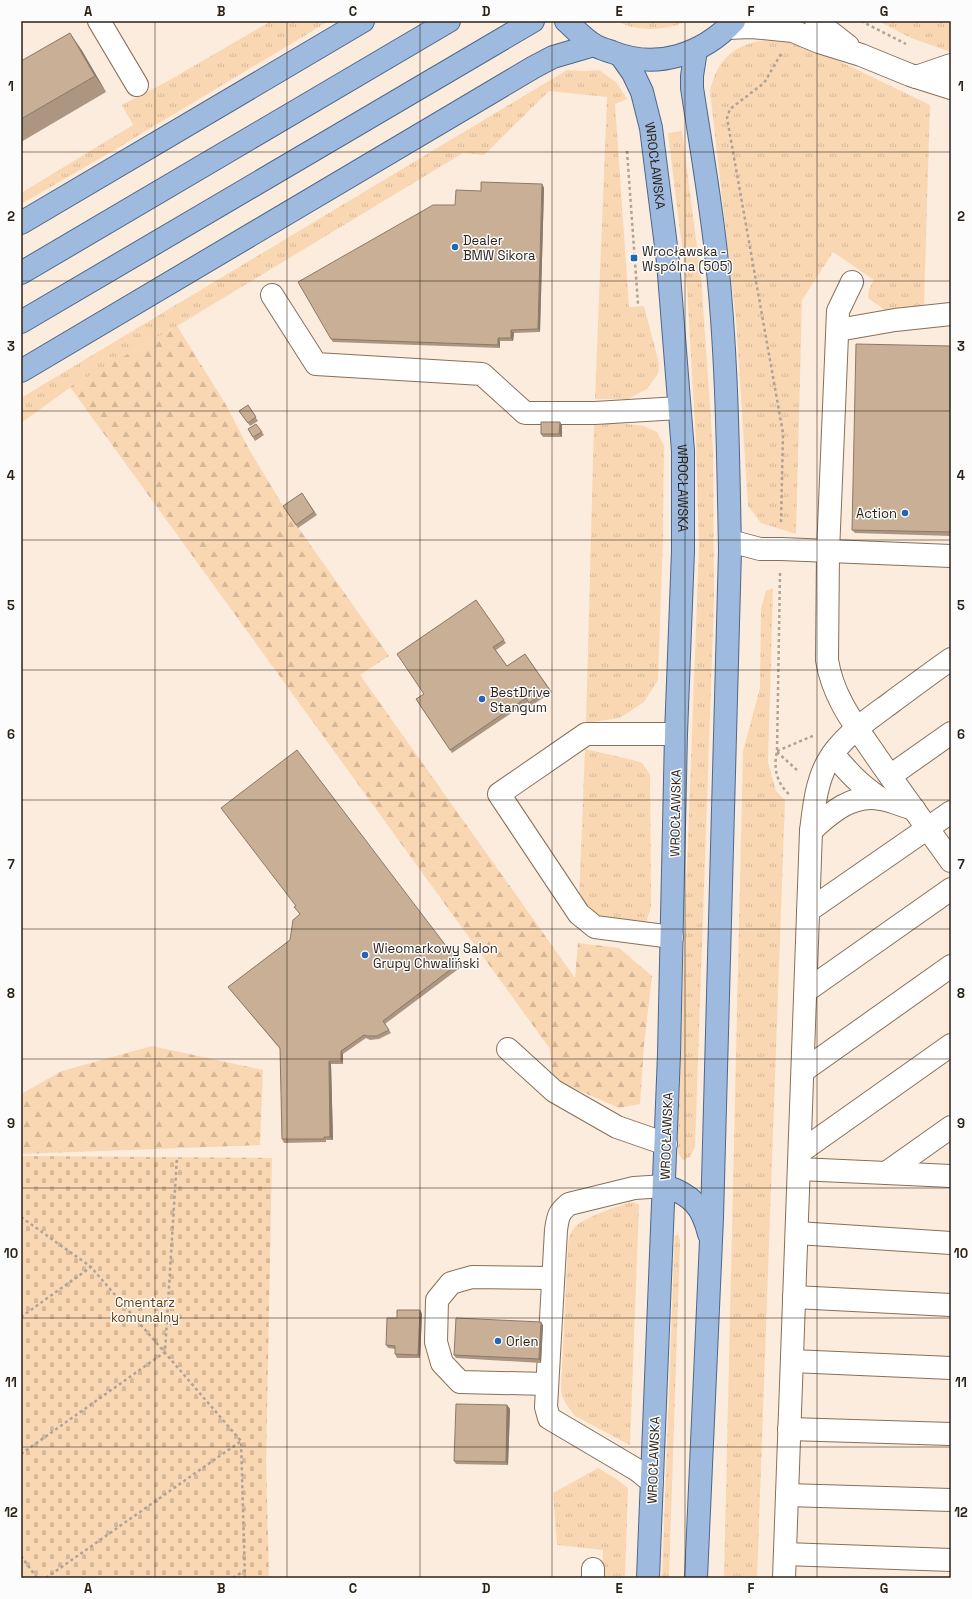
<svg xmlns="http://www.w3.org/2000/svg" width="972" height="1599" viewBox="0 0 972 1599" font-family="'Space Grotesk',sans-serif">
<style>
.grass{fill:url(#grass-tufts)}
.forest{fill:url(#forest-firs)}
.cemetery{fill:url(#cemetery-stones)}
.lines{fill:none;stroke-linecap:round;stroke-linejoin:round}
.minor-casing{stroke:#877059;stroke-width:24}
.major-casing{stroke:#4c678b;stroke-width:24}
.path{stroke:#b0a396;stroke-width:2.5;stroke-dasharray:3 3;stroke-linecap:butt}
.minor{stroke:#fff;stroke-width:22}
.major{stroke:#9ebadf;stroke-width:22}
.wall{fill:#ac9681}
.shaded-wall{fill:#8c7a69}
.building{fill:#c8af96;stroke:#8c7a69}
.grid{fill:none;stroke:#2b2218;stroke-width:1;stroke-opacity:0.55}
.poi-dot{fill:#2365b6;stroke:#fcfcfc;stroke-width:1.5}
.labels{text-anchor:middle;stroke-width:3;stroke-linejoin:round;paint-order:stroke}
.street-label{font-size:13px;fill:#2b2218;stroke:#fcfcfc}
.poi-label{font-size:13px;fill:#2b2218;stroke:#fcfcfc;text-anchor:start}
.park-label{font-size:13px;fill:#663e0a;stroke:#fcfcfc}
.neatline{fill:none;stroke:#2b2218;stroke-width:1.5}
.grid-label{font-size:13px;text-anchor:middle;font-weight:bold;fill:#2b2218}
</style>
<defs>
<pattern id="grass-tufts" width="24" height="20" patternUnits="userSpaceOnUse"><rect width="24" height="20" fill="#fad7b3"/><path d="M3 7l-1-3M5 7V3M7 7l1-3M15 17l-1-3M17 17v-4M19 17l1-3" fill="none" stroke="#d6b899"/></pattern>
<pattern id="forest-firs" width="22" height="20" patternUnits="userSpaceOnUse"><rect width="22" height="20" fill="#fad7b3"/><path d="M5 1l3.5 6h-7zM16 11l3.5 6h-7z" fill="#d6b899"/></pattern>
<pattern id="cemetery-stones" width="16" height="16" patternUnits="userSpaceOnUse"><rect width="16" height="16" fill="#fad7b3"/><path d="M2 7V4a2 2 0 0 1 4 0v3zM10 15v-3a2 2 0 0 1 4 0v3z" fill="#d6b899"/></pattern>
</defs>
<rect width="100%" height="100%" fill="#fcecdd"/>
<g class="grass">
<path d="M271,21H329L111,152L21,204V193L133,125L122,105L168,81Z"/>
<path d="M617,21H686C668,31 635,32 617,21Z"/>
<path d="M878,21H951V52L911,38Z"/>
<path d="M785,40L839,61L930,105L924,305L902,313L885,310L868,298L869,289L874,280L833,252L802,300L796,534L761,523L748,506L736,320L710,91C716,63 731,46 760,41C768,39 777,40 785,40Z"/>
<path d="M567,70L585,71L599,70L616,82L627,99L615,104L629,307L644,306L659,363L658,374L647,389L628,399H595L607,97L549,91L484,155L463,153L177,326L71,387L21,423V398Z"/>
<path d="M682,131L701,277L713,449L714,599L695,1147L690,1157L683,1160L678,1154L677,1133L699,547L696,443L687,288L668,133Z"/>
<path d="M617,423L644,426L657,432L664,446L663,536L658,680L644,702L620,718L586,723L594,424Z"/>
<path d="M773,588L768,762L776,791L785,800L757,1578H724L743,751L760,688L761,609L766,591Z"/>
<path d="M585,749L633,760L642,763L650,774L651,906L646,923L605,920L579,901Z"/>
<path d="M632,1202L639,1204L630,1445L575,1416L566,1404L562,1396L561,1388L568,1244C569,1238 570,1232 575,1227C583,1218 620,1205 632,1202Z"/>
<path d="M678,1234L680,1241L669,1578H662L674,1255L675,1236Z"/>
<path d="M598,1468L615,1478L628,1488L625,1578H602L603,1550L557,1545L553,1493Z"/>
</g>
<g class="forest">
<path d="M177,326L226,405L250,451L285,509L389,656L360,675L575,978L578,943L619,948L652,976L644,1045L640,1104L619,1108L553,1079L550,1049L70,387Z"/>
<path d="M152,1046L263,1070L260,1145L21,1154V1094L62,1071Z"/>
</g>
<path class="cemetery" d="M21,1156L272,1158L266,1462L269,1578H21Z"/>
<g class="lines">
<defs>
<g id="minor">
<path d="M99,21L137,85"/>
<path d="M816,21L848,46"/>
<path d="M727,28L751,27L793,31L819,42L861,55L910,75L951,88"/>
<path d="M916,77L951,65"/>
<path d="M852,282L838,311L828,552L827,660C833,698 855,725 876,756C901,792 926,826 951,861"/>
<path d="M272,295L316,364L482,374L525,413H595L679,408"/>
<path d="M838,330L895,320L951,314"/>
<path d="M730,541L760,549H781L951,556"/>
<path d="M833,754C850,774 859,784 881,799"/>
<path d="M890,776L951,733"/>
<path d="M811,831C830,813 853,793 881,799C892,801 903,806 914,809"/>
<path d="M808,911L951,812"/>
<path d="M672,937L595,927L579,914L499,794L586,734H676"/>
<path d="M806,991L951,889"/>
<path d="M508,1049L554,1091L617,1127L666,1144"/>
<path d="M803,1071L951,966"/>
<path d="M800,1152L951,1045"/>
<path d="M799,1169L886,1173L951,1127"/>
<path d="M886,1173L951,1176"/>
<path d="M797,1233L951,1243"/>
<path d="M794,1297L951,1305"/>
<path d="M792,1361L951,1368"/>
<path d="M547,1384L460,1382L442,1363L436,1342L437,1300L451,1283L472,1277L553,1278"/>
<path d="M789,1429L951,1434"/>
<path d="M652,1482L637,1470L549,1418L546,1407L556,1230C558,1217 558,1213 569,1204L634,1188L665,1186"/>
<path d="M787,1495L951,1500"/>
<path d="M785,1554L951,1560"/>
<path d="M593,1578V1569"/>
<path d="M784,1578L811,831C814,807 816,784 827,763C841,737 869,719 892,702C911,688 931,673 951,659"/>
</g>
<g id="major">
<path d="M566,21C575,29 584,39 594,45C599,48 606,50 612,52C656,70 702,55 734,21"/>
<path id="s1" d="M621,56L633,73L642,92L651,128L668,262L683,451V551L676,734L669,1054L648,1578"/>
<path d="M21,223L363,21"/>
<path d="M21,273L449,21"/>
<path d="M21,322L533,21"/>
<path d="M21,371L534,67L553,57L594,45"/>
<path d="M665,1186C692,1195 702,1206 709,1234"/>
<path d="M696,1578L712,1218L730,550C728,448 727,345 715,244C709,192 700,140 692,88V76L696,50"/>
</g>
</defs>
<use href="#minor" class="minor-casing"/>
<use href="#major" class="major-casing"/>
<g class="path">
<path d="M861,21L906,44"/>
<path d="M781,54L764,83L730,109L727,118L783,433L781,524"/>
<path d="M627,151L638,304"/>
<path d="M780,573L777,751C773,770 777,784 791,796"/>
<path d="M777,751L815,735"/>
<path d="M777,752L797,770"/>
<path d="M21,1217L91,1267L241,1441L245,1578"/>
<path d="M21,1317L91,1267"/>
<path d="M21,1454L165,1352L177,1157"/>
<path d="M21,1556L37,1578"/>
<path d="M46,1578L241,1441"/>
<path d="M233,1578L244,1571"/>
</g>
<use href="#minor" class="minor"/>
<use href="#major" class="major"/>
</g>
<g class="wall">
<path d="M81,49L106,92L21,142V61Z"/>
<path d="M542,184L544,188L540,332L514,333L513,341H500V348L333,342L331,339L455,205L481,191Z"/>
<path d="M951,346V536L855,533L852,530Z"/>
<path d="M248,405L258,421L250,426L239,411Z"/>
<path d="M256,424L264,435L255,441L248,429Z"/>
<path d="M562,425V437H543L541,434Z"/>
<path d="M302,493L317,515L298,528L283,506Z"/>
<path d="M476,600L506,643L496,650L507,666L525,654L552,692L531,706L528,702L452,753L416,699L424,694Z"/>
<path d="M297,750L461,967L385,1024L391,1033L379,1039L370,1040L366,1038L343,1054V1064H331L333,1140H326V1142L284,1143L282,1139L280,1049L228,987L290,940L300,914Z"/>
<path d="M420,1310L422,1314L420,1358H397L395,1354V1349L388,1348L386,1345L397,1318Z"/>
<path d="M543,1325L541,1363L456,1358L454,1355Z"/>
<path d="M507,1405L510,1409L508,1465L456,1464L454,1461Z"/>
</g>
<g class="shaded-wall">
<path d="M70,33L81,49L106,92L95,76Z"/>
<path d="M542,184L544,188L540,332L538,329Z"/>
<path d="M511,330L514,333L513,341L511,338Z"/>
<path d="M498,338L500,341V348L498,345Z"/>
<path d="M560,422L562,425V437L559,434Z"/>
<path d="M341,1051L343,1054V1064L341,1061Z"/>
<path d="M329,1061L331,1064L333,1140L330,1137Z"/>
<path d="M420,1310L422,1314L420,1358L418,1355Z"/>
<path d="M541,1322L543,1325L541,1363L539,1359Z"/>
<path d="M507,1405L510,1409L508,1465L506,1462Z"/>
</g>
<g class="building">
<path d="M70,33L95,76L21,119V61Z"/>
<path d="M481,182L542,184L538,329L511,330V338H498V345L331,339L298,282L433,205H455L456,190L481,191Z"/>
<path d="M856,344L951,346V532L852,530Z"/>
<path d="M248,405L256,417L248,423L239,411Z"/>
<path d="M541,422H560L559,434H541Z"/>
<path d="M256,424L262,432L253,437L248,429Z"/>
<path d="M302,493L314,512L296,525L283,506Z"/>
<path d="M476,600L504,640L493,647L507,666L525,654L549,689L529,703L526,698L450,750L416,699L424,694L397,654Z"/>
<path d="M297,750L459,963L383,1021L389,1030L377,1036H367L364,1035L341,1051V1061H329L330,1137H324V1139H282L280,1048L228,987L290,940L293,920L300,914L294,907L296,906L221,808Z"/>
<path d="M397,1310H420L418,1355L395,1354V1346L386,1345L387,1318H397Z"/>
<path d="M456,1318L541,1322L539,1359L454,1355Z"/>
<path d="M456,1404L507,1405L506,1462L454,1461Z"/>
</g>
<path class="grid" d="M155,21V1578M287,21V1578M420,21V1578M552,21V1578M685,21V1578M817,21V1578M21,152H951M21,281H951M21,411H951M21,540H951M21,670H951M21,800H951M21,929H951M21,1059H951M21,1188H951M21,1318H951M21,1447H951"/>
<g class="poi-dot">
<circle cx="455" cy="247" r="4"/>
<rect x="630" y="254" width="8" height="8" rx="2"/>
<circle cx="905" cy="513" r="4"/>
<circle cx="482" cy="699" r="4"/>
<circle cx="365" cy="955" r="4"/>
<circle cx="498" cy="1341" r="4"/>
</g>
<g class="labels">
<g class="street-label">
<text dy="5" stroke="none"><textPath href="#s1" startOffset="117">WROCŁAWSKA</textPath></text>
<text dy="5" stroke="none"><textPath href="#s1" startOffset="441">WROCŁAWSKA</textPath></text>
<text transform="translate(675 813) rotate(-89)" y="5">WROCŁAWSKA</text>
<text transform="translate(666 1136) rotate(-88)" y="5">WROCŁAWSKA</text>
<text transform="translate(653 1460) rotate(-88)" y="5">WROCŁAWSKA</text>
</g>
<g class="poi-label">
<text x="463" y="245">Dealer<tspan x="463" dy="15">BMW Sikora</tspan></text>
<text x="642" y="256">Wrocławska -<tspan x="642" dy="15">Wspólna (505)</tspan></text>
<text x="897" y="518" text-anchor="end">Action</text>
<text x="490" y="697">BestDrive<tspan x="490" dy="15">Stangum</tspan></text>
<text x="373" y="953">Wieomarkowy Salon<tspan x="373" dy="15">Grupy Chwaliński</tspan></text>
<text x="506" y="1346">Orlen</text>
</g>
<g class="park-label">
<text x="145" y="1307">Cmentarz<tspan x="145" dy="15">komunalny</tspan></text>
</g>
</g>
<rect width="972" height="1599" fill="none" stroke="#fcfcfc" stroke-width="44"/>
<rect x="22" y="22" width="928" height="1555" class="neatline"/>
<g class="grid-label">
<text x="88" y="16">A</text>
<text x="221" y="16">B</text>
<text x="353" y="16">C</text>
<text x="486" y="16">D</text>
<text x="619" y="16">E</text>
<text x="751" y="16">F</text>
<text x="884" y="16">G</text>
<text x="11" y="91">1</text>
<text x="961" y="91">1</text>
<text x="11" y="221">2</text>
<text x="961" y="221">2</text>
<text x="11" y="351">3</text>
<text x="961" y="351">3</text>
<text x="11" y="480">4</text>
<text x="961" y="480">4</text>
<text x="11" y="610">5</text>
<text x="961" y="610">5</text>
<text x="11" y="739">6</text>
<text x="961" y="739">6</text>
<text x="11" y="869">7</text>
<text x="961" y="869">7</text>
<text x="11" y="998">8</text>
<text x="961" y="998">8</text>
<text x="11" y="1128">9</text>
<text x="961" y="1128">9</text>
<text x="11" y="1258">10</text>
<text x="961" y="1258">10</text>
<text x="11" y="1387">11</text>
<text x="961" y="1387">11</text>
<text x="11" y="1517">12</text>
<text x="961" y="1517">12</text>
<text x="88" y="1593">A</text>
<text x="221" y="1593">B</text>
<text x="353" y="1593">C</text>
<text x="486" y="1593">D</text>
<text x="619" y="1593">E</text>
<text x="751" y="1593">F</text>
<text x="884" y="1593">G</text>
</g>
</svg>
